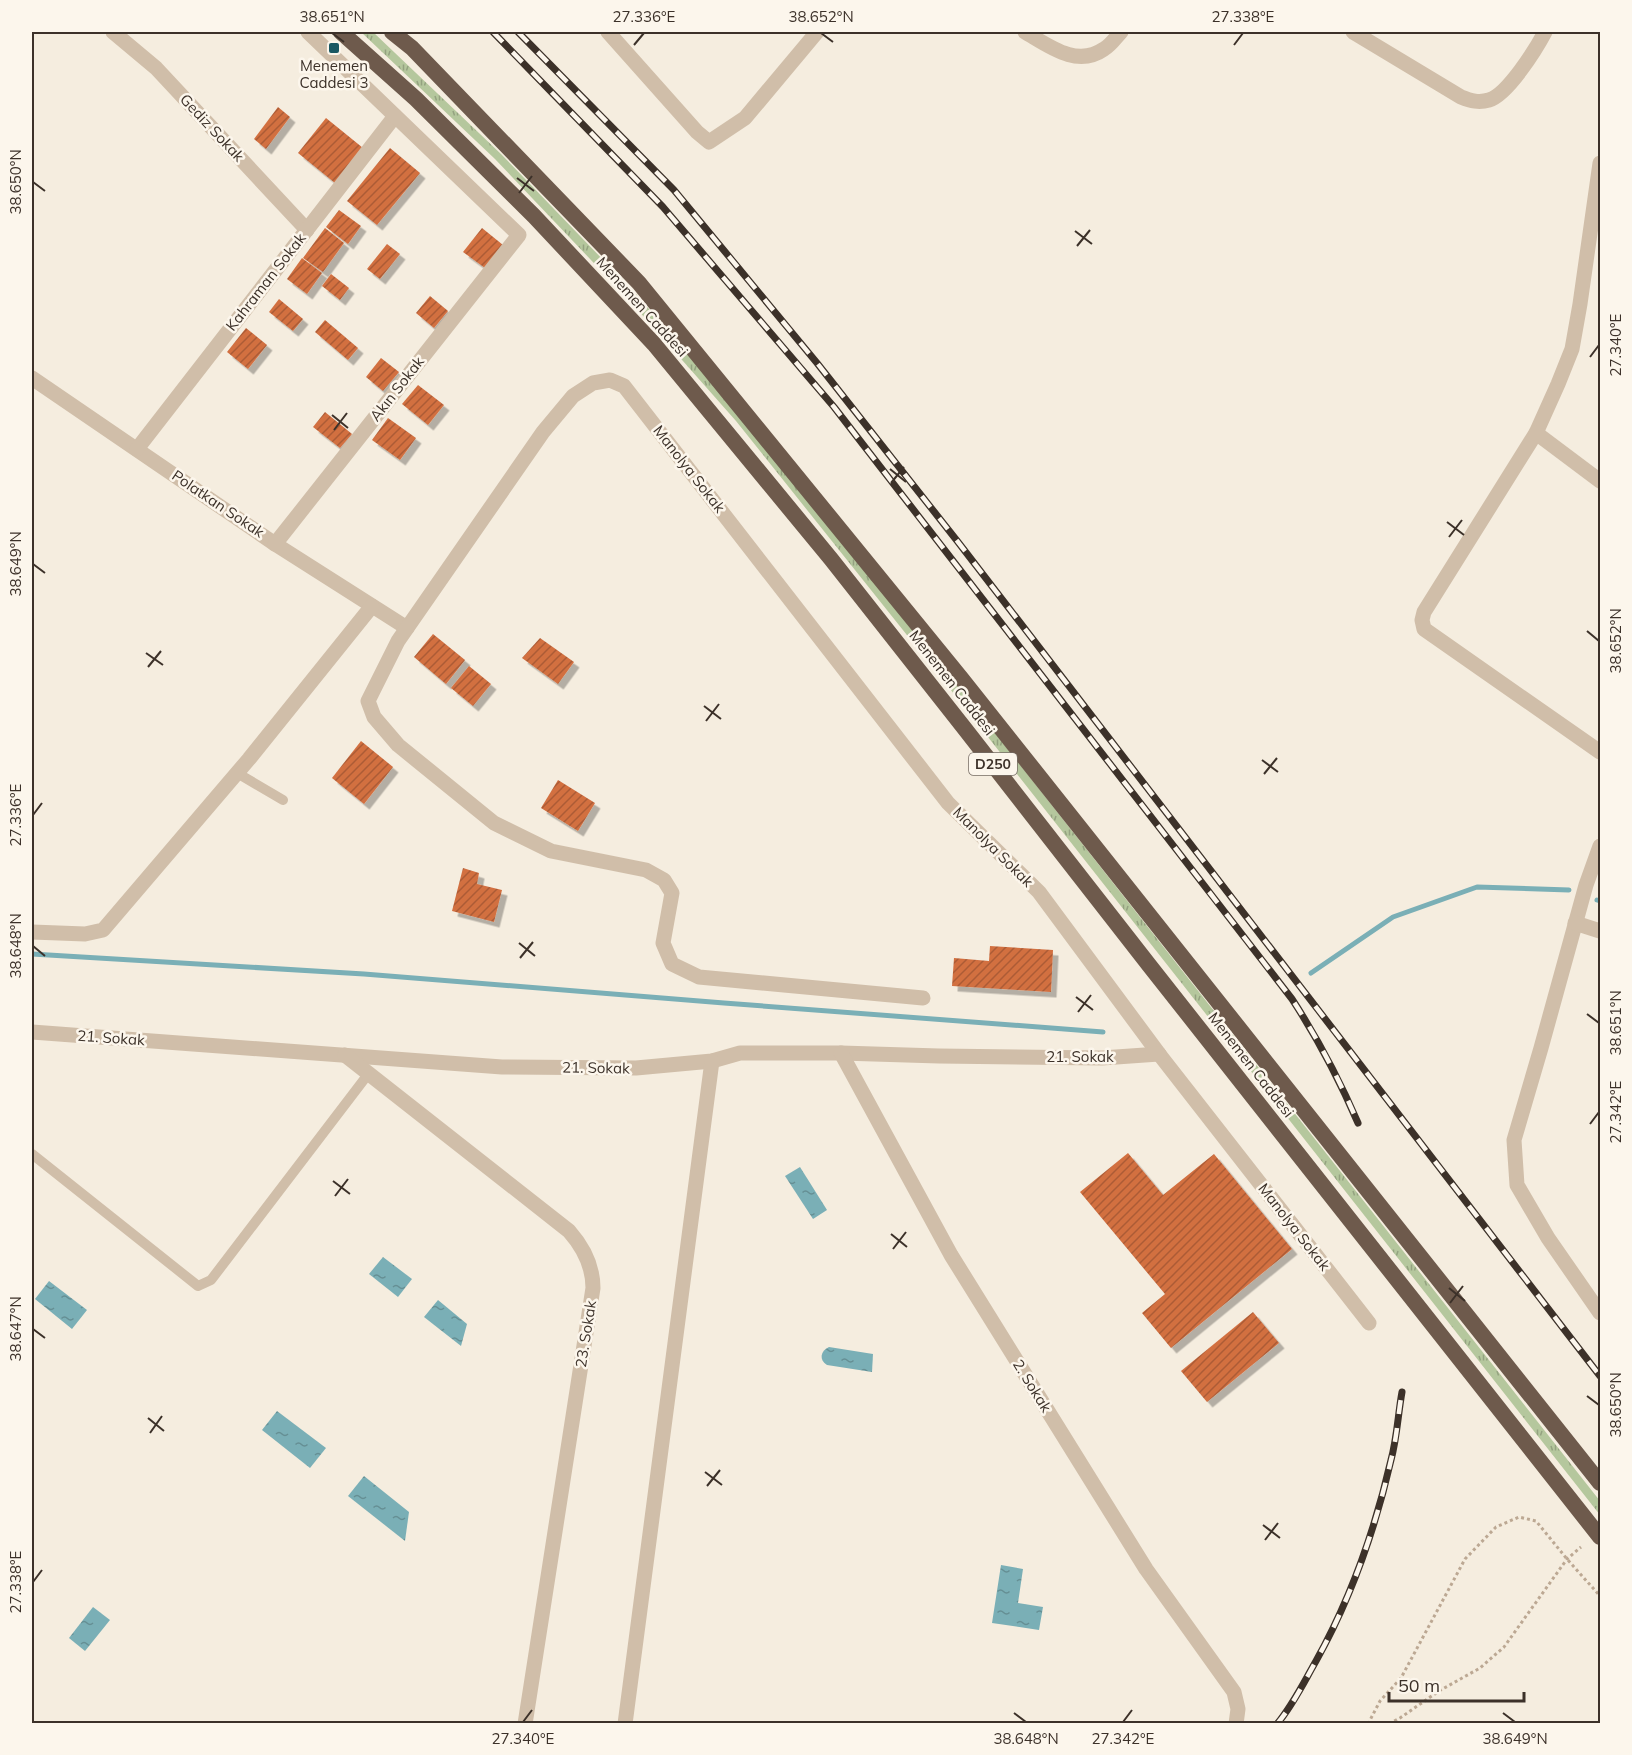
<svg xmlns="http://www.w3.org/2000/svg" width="1632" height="1755" viewBox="0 0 1632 1755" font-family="Mulish,sans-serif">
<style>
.grass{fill:url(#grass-tufts)}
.water{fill:url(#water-ripples)}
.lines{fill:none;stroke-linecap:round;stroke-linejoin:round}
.stream{stroke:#7aafb6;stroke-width:5}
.building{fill:url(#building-hatch);filter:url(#shadow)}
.path{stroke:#bca893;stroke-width:3;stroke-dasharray:3 3;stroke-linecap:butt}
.service{stroke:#d0bea9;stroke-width:10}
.minor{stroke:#d0bea9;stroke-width:15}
.trunk{stroke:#6e5a4c;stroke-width:16}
.rail-casing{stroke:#3c3129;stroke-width:7}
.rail{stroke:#fcf6ec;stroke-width:4.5;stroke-dasharray:14;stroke-linecap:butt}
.ticks{fill:none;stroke:#3c3129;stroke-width:2}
.poi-dot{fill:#1a5863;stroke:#fcf6ec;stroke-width:2}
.labels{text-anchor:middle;stroke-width:5;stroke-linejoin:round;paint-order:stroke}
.shield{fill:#fcf6ec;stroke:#766c64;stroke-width:1.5}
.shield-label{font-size:14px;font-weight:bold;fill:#3c3129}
.poi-label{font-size:15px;fill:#3c3129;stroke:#fcf6ec}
.street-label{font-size:15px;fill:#3c3129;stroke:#fcf6ec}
.neatline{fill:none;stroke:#3c3129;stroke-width:2}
.ticks-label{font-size:15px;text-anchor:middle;fill:#3c3129}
</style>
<defs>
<pattern id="grass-tufts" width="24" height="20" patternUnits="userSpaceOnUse" patternTransform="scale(1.5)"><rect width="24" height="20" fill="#b5c79d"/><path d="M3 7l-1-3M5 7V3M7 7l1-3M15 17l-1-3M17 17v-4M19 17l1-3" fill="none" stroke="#94a280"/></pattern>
<pattern id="water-ripples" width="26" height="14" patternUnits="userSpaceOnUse" patternTransform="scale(1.5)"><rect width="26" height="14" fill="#7aafb6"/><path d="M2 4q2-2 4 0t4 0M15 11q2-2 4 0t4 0" fill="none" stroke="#658f94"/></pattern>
<pattern id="building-hatch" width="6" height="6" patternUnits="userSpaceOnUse" patternTransform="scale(1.5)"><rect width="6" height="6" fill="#d26f40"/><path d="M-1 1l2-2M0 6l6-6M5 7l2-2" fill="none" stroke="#ac5c36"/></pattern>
<filter id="shadow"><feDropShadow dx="5.5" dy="5.5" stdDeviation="0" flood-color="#0004"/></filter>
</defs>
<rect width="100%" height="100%" fill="#f5eddf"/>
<path class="grass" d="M361,32H373L501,154L635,293L743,417L969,700L1600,1501V1515L962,704L736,421L629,300L495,159Z"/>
<g class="water">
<path d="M800,1167L827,1210L813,1219L785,1176Z"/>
<path d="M383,1257L412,1279L398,1297L369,1274Z"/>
<path d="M49,1281L87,1310L72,1329L35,1299Z"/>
<path d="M438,1300L467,1324L461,1346L424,1317Z"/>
<path d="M829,1347L873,1354L872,1372L827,1365C819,1360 820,1351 829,1347Z"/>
<path d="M277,1411L326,1448L310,1468L262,1430Z"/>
<path d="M364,1476L409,1512L405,1541L348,1496Z"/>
<path d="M1001,1565L1023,1569L1018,1603L1043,1607L1039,1630L992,1623Z"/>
<path d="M93,1607L110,1620L85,1651L69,1638Z"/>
</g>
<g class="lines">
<g class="stream">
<path d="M1597,900L1600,901"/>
<path d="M32,954L364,974L724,1003L1103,1032"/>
<path d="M1311,973L1393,917L1477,887L1569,890"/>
</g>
</g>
<g class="building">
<path d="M278,107L290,117L266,149L254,139Z"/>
<path d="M326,118L363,148L335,183L298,153Z"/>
<path d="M390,148L420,173L377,225L347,201Z"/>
<path d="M339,210L361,226L348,244L326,227Z"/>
<path d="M325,228L344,243L323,272L303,258Z"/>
<path d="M482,228L503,245L485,268L463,252Z"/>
<path d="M387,244L400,254L380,279L367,269Z"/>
<path d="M302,258L322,273L307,294L287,279Z"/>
<path d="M331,274L349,288L340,300L322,286Z"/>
<path d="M430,296L448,311L434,328L416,313Z"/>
<path d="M279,299L303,319L293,331L269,312Z"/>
<path d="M325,320L358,348L348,360L315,332Z"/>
<path d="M246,328L267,345L248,369L227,352Z"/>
<path d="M381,358L399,372L383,391L366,377Z"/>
<path d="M418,385L444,405L428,425L402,404Z"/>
<path d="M325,412L352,434L340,448L313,427Z"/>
<path d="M388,418L416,438L400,460L372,440Z"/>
<path d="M433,634L465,660L446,684L414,657Z"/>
<path d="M540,638L574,662L558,684L522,658Z"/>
<path d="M469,666L491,684L473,706L451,688Z"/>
<path d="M361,741L393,767L364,804L332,778Z"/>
<path d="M558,780L595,803L578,831L541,808Z"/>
<path d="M463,868L479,873L477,884L502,890L494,922L452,911Z"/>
<path d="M990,946L1053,950L1051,992L952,986L954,958L989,961Z"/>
<path d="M1128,1153L1163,1195L1214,1154L1292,1249L1171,1348L1142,1313L1165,1294L1080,1192Z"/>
<path d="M1253,1312L1279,1343L1207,1402L1181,1371Z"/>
</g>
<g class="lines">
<g class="path">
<path d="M1368,1724L1380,1701L1401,1678L1465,1559L1496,1527L1519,1517L1536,1521L1567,1559L1600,1596"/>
<path d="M1389,1724L1400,1718L1439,1691L1480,1668L1504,1647L1567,1559L1581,1547"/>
</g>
<g class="service">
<path d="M237,773L283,800"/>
<path d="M32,1154L198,1286L211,1280L369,1073"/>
</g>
<g class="minor">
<path d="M113,32L156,68L307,230"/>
<path d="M608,32L697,132L709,142L745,118L817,32"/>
<path d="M1025,32C1049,46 1077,68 1104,49C1111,45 1116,37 1121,32"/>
<path d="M1353,32L1461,97C1471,101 1479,103 1489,100C1508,94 1536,49 1545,32"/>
<path d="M1600,163L1580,304L1572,349L1558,384L1536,433L1424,612L1422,620L1424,629L1600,752"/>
<path d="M32,378L275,544L407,628"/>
<path d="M1536,433L1600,481"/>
<path d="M137,449L395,116"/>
<path d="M275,544L519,235L308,32"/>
<path d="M1600,846L1586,885L1541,1048L1514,1140L1517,1185L1548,1238L1600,1313"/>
<path d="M1575,923L1600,931"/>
<path d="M32,932L85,934L103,930L249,759L372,606"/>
<path d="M923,998L699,977L672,964L663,943L672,893L664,880L646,870L551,851L494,823L398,745L374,717L368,701L398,641L543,432L573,396L593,383L610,380L624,386L948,803L1039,892L1159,1054L1369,1323"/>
<path d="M32,1032L502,1067L636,1068L712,1061L740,1053H841L939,1056L1102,1058L1159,1054"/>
<path d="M841,1053L951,1255L1146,1569L1234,1692L1238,1709L1236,1724"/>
<path d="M345,1055L569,1231C584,1248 593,1266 593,1288L525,1724"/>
<path d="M625,1724L712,1061"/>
</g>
<g class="trunk">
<path d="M341,32L416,99L534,216L654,344L831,559L965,729L1149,965L1600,1537"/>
<path d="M392,32L412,48L639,283L961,678L1600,1483"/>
</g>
<defs>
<g id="rail">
<path d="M493,32L663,207L834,407L1292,999C1318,1039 1339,1079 1358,1123"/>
<path d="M518,32L674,190L817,363L958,542L1600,1376"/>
<path d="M1277,1724C1293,1705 1304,1682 1316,1661C1351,1598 1375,1530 1391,1460C1397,1438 1398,1414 1402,1392"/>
</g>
</defs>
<use href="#rail" class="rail-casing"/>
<use href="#rail" class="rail"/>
</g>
<path class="ticks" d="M332,33L344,42M821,33L833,42M634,45L644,33M1234,45L1243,33M517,178L534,191M33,182L45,191M519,193L532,176M1075,231L1092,244M1077,246L1090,230M1590,357L1599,345M332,415L348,428M334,430L347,413M890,469L906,482M891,483L904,467M1447,522L1464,535M1449,537L1462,520M33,564L45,573M1587,631L1599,641M146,653L163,665M148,667L161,651M704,706L721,719M706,721L719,704M1262,760L1278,772M1264,774L1277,758M33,815L42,803M519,943L535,956M33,946L45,956M520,958L533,942M1076,997L1093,1010M1078,1012L1091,995M1587,1014L1599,1023M1590,1124L1599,1112M333,1181L350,1194M335,1196L348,1179M891,1234L907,1247M893,1249L906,1232M1449,1288L1465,1301M1450,1303L1463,1286M33,1329L45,1338M1587,1396L1599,1405M148,1418L164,1431M150,1433L162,1416M705,1472L722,1485M707,1486L720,1470M1263,1525L1280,1538M1265,1540L1278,1523M33,1582L42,1570M1014,1713L1026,1722M1503,1713L1515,1722M523,1722L532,1710M1123,1722L1132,1710"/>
<rect class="poi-dot" x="328" y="42" width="12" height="12" rx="3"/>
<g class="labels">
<rect class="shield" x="969" y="753" width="48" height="22" rx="4.5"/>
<g class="shield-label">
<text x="993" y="769">D250</text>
</g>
<g class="poi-label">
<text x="334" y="71">Menemen<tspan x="334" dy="17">Caddesi 3</tspan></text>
</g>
<g class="street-label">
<text transform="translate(212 128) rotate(47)" y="5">Gediz Sokak</text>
<text transform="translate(266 282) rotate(-52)" y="5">Kahraman Sokak</text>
<text transform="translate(642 307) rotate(48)" y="5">Menemen Caddesi</text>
<text transform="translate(397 389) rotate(-52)" y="5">Akın Sokak</text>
<text transform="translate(689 469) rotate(52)" y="5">Manolya Sokak</text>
<text transform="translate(218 504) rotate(34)" y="5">Polatkan Sokak</text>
<text transform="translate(952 683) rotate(52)" y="5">Menemen Caddesi</text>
<text transform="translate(993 847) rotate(45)" y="5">Manolya Sokak</text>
<text transform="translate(111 1038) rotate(4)" y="5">21. Sokak</text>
<text x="1080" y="1062">21. Sokak</text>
<text transform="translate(1251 1065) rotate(52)" y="5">Menemen Caddesi</text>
<text transform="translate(596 1068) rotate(1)" y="5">21. Sokak</text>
<text transform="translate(1294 1227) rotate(52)" y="5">Manolya Sokak</text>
<text transform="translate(586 1334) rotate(-81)" y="5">23. Sokak</text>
<text transform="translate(1032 1386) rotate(58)" y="5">2. Sokak</text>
</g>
</g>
<rect width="1632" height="1755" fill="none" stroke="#fcf6ec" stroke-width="66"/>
<path d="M1389 1692v9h135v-9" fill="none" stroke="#3c3129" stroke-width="3"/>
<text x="1398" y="1692" font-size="18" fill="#3c3129" stroke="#fcf6ec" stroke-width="4.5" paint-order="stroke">50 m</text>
<rect x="33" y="33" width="1566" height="1689" class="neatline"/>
<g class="ticks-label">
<text x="332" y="22">38.651°N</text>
<text x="644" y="22">27.336°E</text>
<text x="821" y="22">38.652°N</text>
<text x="1243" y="22">27.338°E</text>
<text transform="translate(16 182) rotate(-90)" y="5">38.650°N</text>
<text transform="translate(1616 345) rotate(-90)" y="5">27.340°E</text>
<text transform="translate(16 564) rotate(-90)" y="5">38.649°N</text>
<text transform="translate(1616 641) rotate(-90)" y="5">38.652°N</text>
<text transform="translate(16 815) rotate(-90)" y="5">27.336°E</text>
<text transform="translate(16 946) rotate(-90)" y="5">38.648°N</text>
<text transform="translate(1616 1023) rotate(-90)" y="5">38.651°N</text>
<text transform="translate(1616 1112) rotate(-90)" y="5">27.342°E</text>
<text transform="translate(16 1329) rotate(-90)" y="5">38.647°N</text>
<text transform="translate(1616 1405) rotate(-90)" y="5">38.650°N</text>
<text transform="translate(16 1582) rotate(-90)" y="5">27.338°E</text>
<text x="523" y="1744">27.340°E</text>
<text x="1026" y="1744">38.648°N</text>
<text x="1123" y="1744">27.342°E</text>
<text x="1515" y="1744">38.649°N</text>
</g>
</svg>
